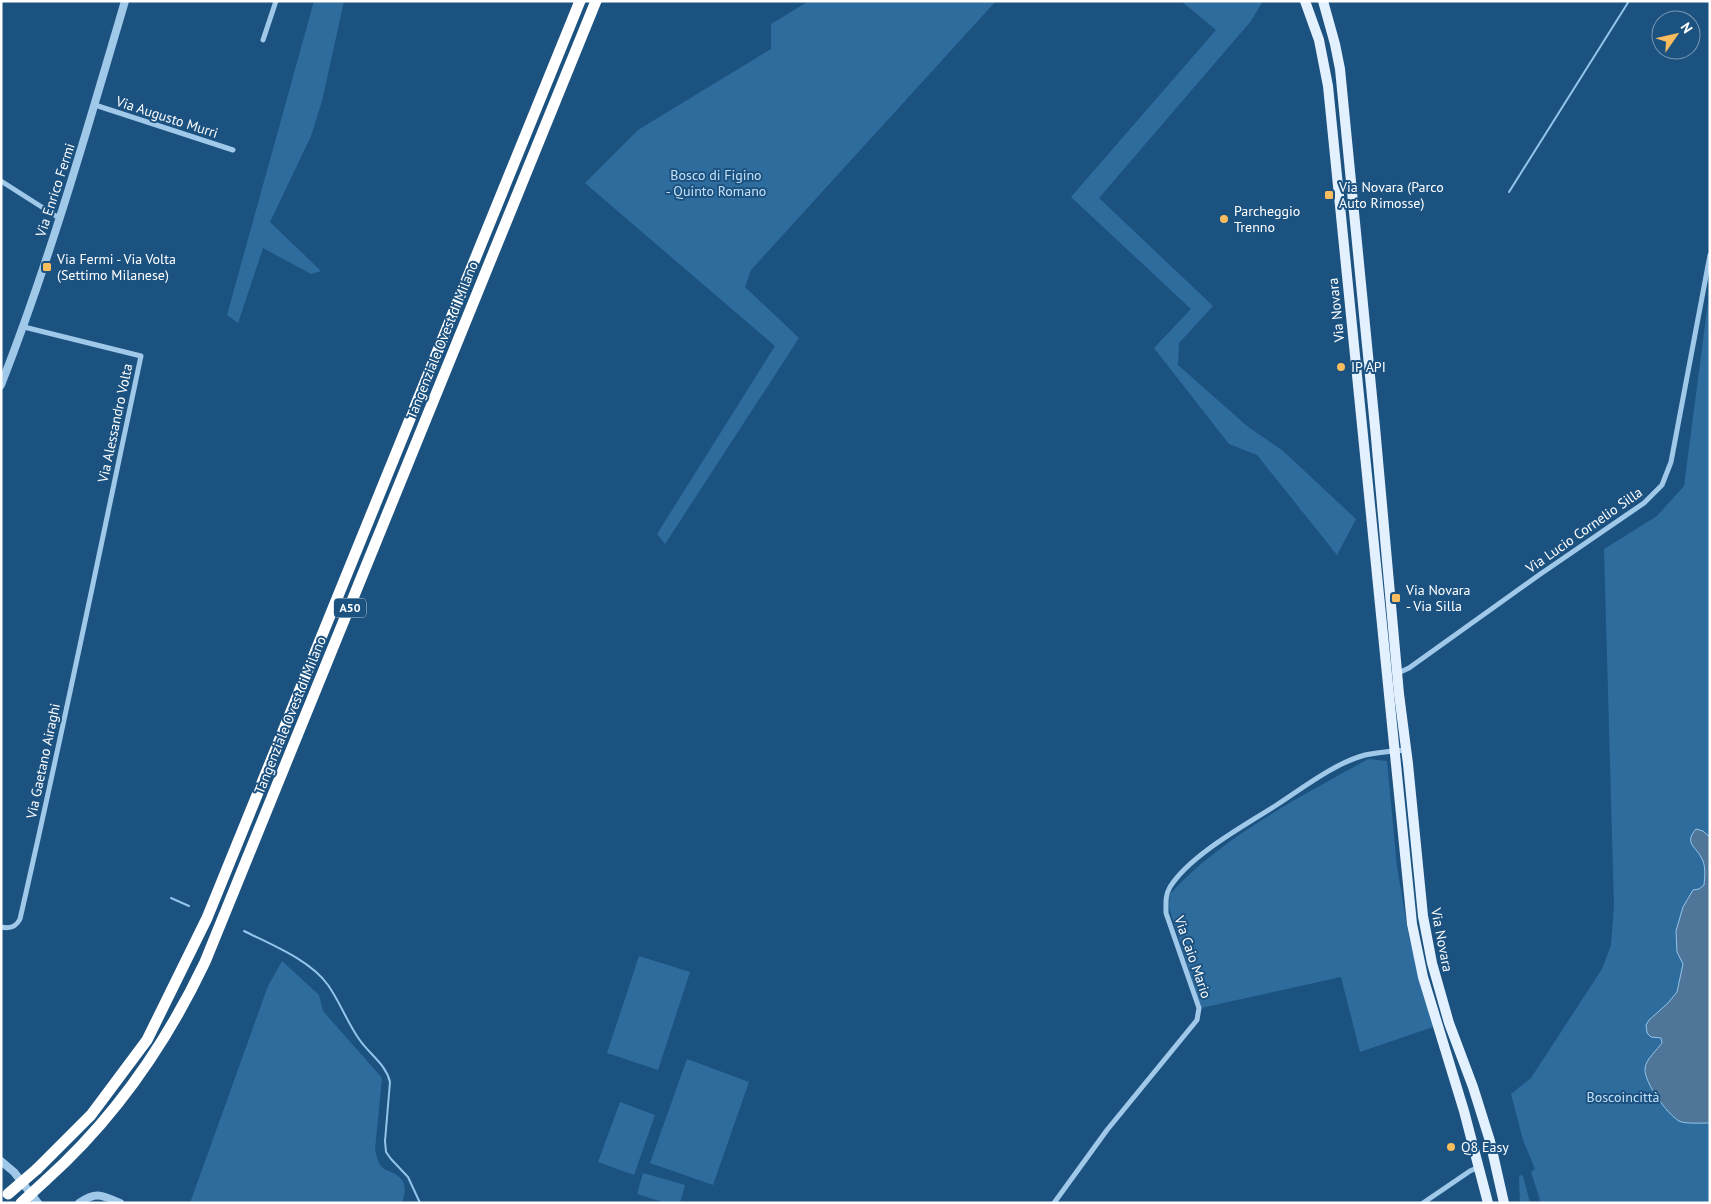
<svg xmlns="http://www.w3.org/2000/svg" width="1711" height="1204" viewBox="0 0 1711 1204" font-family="'PT Sans',sans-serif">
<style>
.green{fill:#2f6c9e}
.water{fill:#4f7698;stroke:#93c5eb}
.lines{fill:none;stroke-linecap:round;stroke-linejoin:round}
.stream{stroke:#93c5eb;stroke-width:2}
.minor{stroke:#a0c8e9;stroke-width:5}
.tertiary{stroke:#a0c8e9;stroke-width:8}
.primary{stroke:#e3f0fe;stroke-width:10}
.motorway{stroke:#fff;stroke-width:11}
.motorway-bridge{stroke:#fff;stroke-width:11}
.poi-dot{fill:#fabd5d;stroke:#1c5280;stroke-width:2}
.labels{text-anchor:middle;stroke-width:4;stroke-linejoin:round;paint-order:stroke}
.shield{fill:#1c5280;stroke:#bbcbd9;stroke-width:1}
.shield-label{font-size:12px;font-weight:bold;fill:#fff}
.street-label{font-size:14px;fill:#fff;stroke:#1c5280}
.park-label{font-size:14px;fill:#c4e0f7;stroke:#1c5280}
.poi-label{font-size:14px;fill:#fff;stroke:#1c5280;text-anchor:start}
</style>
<rect width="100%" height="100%" fill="#1c5280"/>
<g class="green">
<path d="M314,1H344L322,101L311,136L270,222L321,271L311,274L263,248L238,323L227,315Z"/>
<path d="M809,1H996L751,270L745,287L799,338L665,544L657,534L775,346L585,183L638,130L771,49V24Z"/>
<path d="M1181,1H1263L1251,21L1099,198L1213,306L1179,343L1178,365L1247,426L1283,451L1356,519L1337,555L1257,455L1229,444L1154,348L1191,309L1071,197L1216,30Z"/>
<path d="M1710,287V1203H1541L1531,1172L1535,1169L1523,1140L1511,1094L1531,1078L1602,969L1611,945L1614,905L1604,549L1657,516L1684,486Z"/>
<path d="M1368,759L1387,761L1397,867L1409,938L1433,1027L1360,1052L1341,977L1201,1008L1169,908L1170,894C1221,837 1302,796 1368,759Z"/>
<path d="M639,956L690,972L658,1070L607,1053Z"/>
<path d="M282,961L319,995L323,1011L382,1078L375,1150C377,1157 378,1164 384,1169C387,1171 392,1172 395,1174C407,1181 406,1191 402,1203H190L268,986Z"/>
<path d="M687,1059L749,1082L713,1185L650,1163Z"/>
<path d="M620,1102L655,1115L634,1175L598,1162Z"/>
<path d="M643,1173L685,1185L680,1203H666L637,1194Z"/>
<path d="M1520,1175L1523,1176L1530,1203H1520L1519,1177Z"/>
</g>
<path class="water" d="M1696,829L1703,831L1710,837V1123C1702,1123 1684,1124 1679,1121C1667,1114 1644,1082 1645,1069C1645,1060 1657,1050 1662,1043L1661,1038L1651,1037L1647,1033L1646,1025L1649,1020L1668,1003L1677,992L1683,964L1677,952L1676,931L1683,907L1693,890L1699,889L1704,885C1705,875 1706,865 1701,857C1695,846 1684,843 1696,829Z"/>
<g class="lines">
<g class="stream">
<path d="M1509,192L1629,1"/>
<path d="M171,898L189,906"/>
<path d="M244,931C272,945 310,960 328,985C340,1002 347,1022 359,1039C369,1054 386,1064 390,1082L385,1141L386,1152L391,1159L408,1177L420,1203"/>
</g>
<g class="minor">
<path d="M263,40L276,1"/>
<path d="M95,105L233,150"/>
<path d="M1,181L59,218"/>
<path d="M1396,674L1409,668L1539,575L1644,503L1662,485L1671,462L1710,255"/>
<path d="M1,927C10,929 16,927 20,919C63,732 101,544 141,356L24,327"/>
<path d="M1054,1203L1107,1130L1197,1020L1199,1008L1166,913C1166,904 1165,895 1170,887C1191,854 1246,825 1278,804C1304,787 1335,763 1365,755C1378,752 1393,751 1406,750"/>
<path d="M1423,1203L1470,1171L1479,1167"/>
</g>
<g class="tertiary">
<path d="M1,385C50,260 87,130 125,1"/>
<path d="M1,1161L14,1172L38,1203"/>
<path d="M79,1203C96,1191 102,1195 120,1203"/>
</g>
<g class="primary">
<path d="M1305,1L1319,40L1328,86L1412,924L1423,977L1464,1111L1488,1203"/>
<path d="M1323,1L1335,44L1340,69L1375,427L1399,694L1408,764L1423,916L1432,963L1449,1023L1473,1087L1490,1141L1504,1203"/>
</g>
<g class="motorway">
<path d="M37,1169L91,1115L147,1040L207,918L580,1"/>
<path d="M46,1180C114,1119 166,1044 205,962L596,1"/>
</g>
<g class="motorway-bridge">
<path d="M8,1194L37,1169"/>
<path d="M21,1203L46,1180"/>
</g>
</g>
<g class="poi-dot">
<rect x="1324" y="190" width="10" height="10" rx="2.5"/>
<circle cx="1224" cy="219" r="5"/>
<rect x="42" y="262" width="10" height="10" rx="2.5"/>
<circle cx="1341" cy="367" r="5"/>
<rect x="1391" y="593" width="10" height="10" rx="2.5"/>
<circle cx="1451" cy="1147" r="5"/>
</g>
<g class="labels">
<rect class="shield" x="334" y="598.5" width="32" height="19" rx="4"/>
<g class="shield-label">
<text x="350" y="612">A50</text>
</g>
<g class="street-label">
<text transform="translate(167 117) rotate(18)" y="5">Via Augusto Murri</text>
<text transform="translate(55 190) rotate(-72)" y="5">Via Enrico Fermi</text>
<text transform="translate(1336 310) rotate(-96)" y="5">Via Novara</text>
<text transform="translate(442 340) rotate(-68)" y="5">Tangenziale Ovest di Milano</text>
<text transform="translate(115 423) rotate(-78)" y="5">Via Alessandro Volta</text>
<text transform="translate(1584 530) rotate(-35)" y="5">Via Lucio Cornelio Silla</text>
<text transform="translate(290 715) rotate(-68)" y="5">Tangenziale Ovest di Milano</text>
<text transform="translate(43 761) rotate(-78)" y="5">Via Gaetano Airaghi</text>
<text transform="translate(1442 940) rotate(79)" y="5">Via Novara</text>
<text transform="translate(1193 957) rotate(71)" y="5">Via Caio Mario</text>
</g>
<g class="park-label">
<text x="716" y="180">Bosco di Figino<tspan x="716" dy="16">- Quinto Romano</tspan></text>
<text x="1623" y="1102">Boscoincittà</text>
</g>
<g class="poi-label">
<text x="1339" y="192">Via Novara (Parco<tspan x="1339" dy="16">Auto Rimosse)</tspan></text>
<text x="1234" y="216">Parcheggio<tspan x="1234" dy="16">Trenno</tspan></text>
<text x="57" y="264">Via Fermi - Via Volta<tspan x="57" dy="16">(Settimo Milanese)</tspan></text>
<text x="1351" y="372">IP API</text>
<text x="1406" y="595">Via Novara<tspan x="1406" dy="16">- Via Silla</tspan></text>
<text x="1461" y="1152">Q8 Easy</text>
</g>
</g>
<rect width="1711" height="1204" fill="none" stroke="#ffffff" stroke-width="5"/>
<g transform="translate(1676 35) rotate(56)"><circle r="24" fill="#1c5280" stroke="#7797b3"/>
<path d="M0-4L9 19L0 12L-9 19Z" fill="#fabd5d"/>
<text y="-8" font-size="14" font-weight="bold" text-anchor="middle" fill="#ffffff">N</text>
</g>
</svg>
